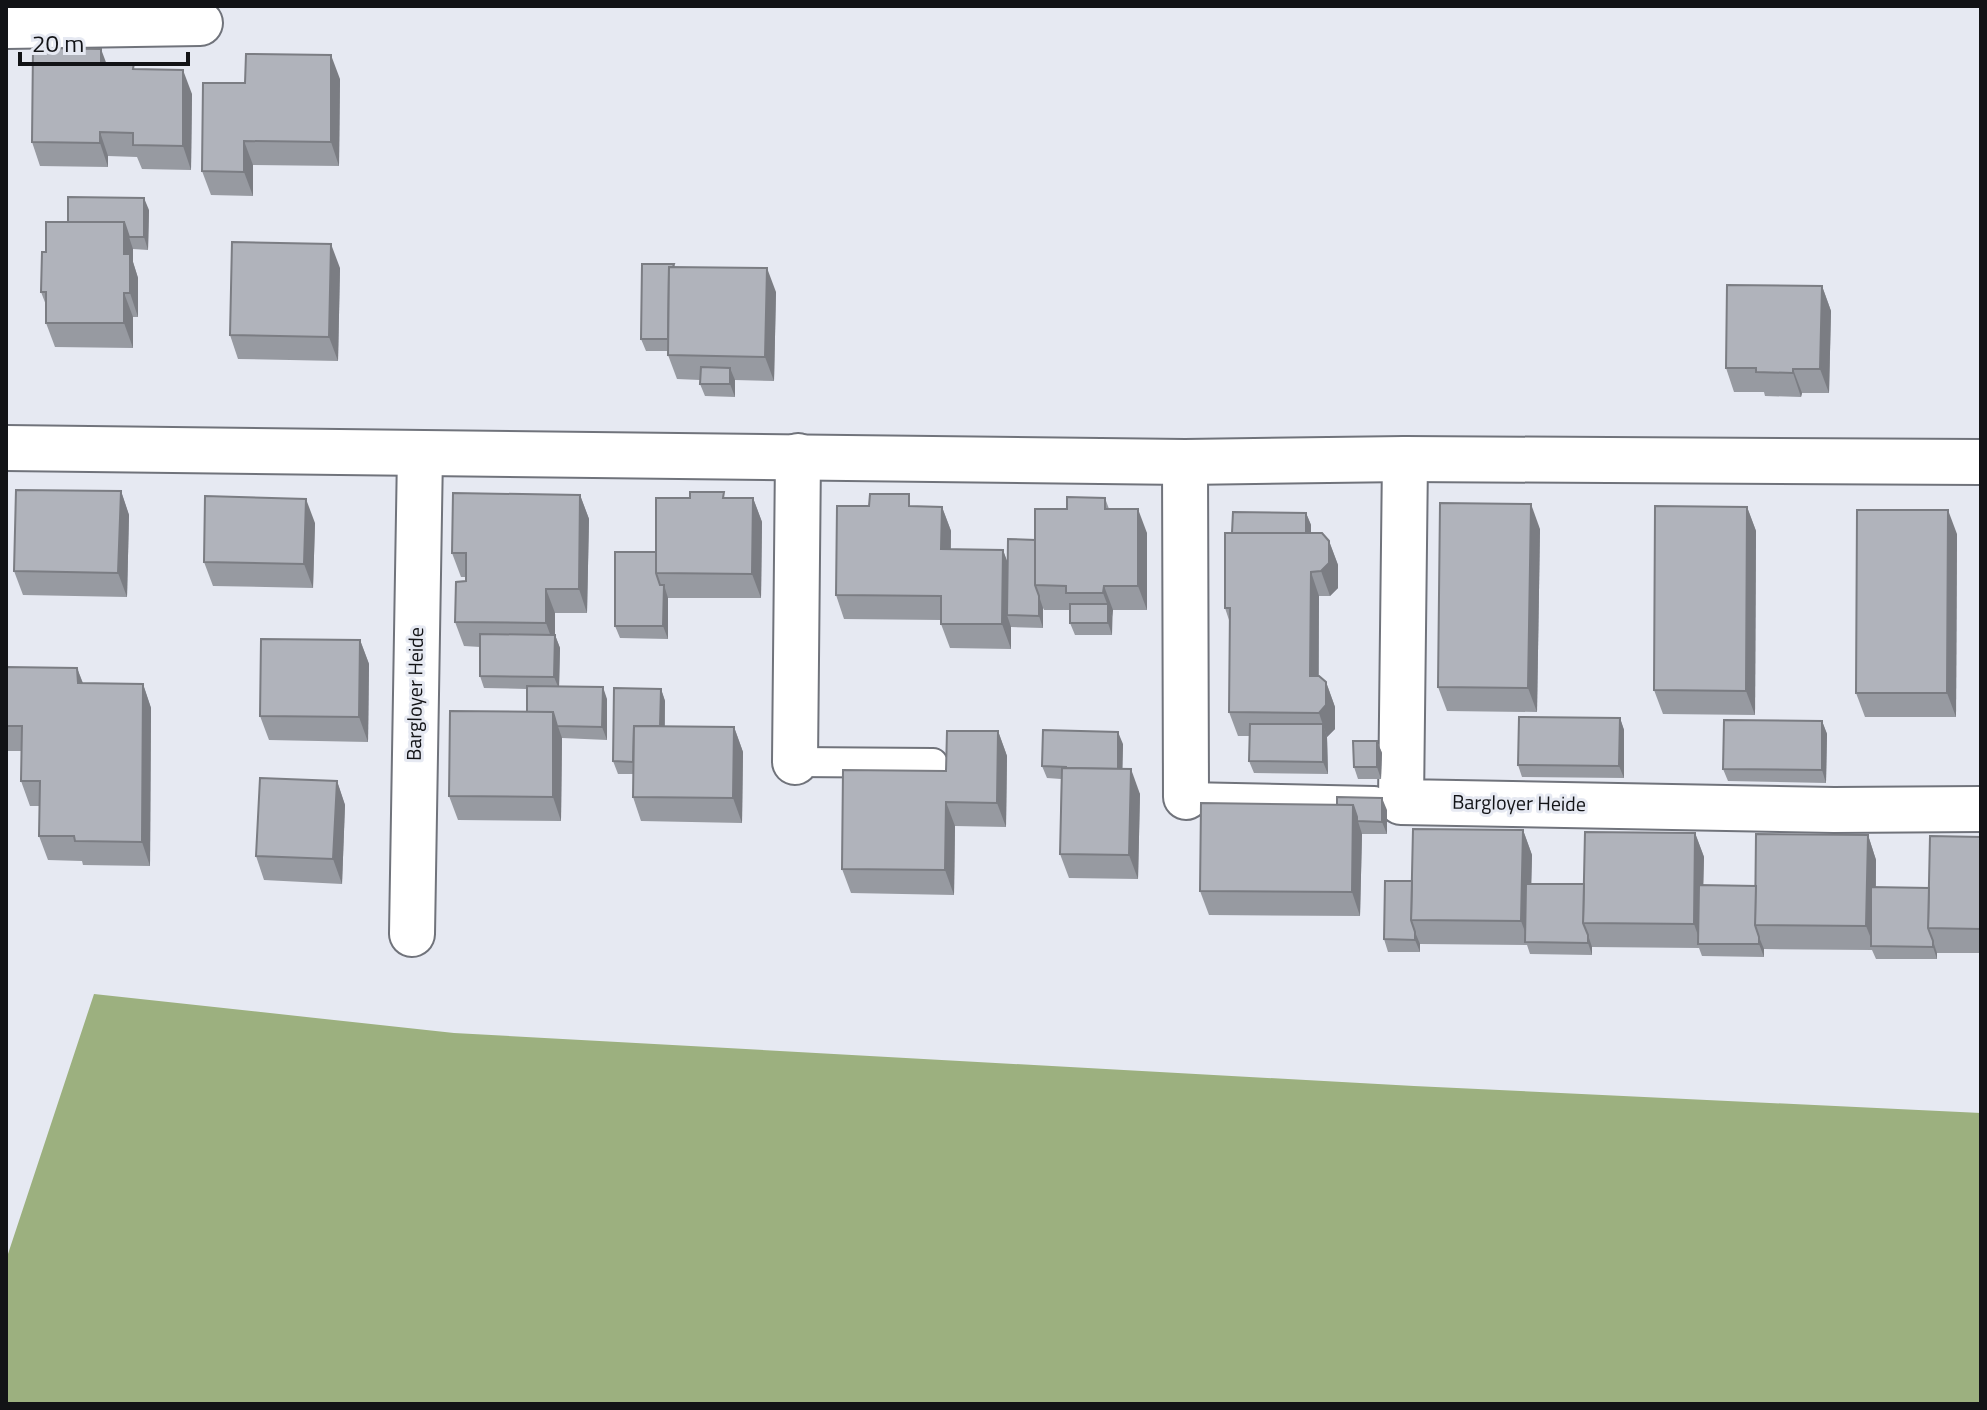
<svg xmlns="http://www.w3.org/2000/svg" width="1987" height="1410" viewBox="0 0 1987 1410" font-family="'Titillium Web',sans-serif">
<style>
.forest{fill:#9cb07f}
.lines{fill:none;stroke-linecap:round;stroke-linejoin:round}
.lane-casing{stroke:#70737b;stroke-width:32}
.street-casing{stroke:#70737b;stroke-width:48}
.lane{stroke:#fff;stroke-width:28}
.street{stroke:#fff;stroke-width:44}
.wall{fill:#979aa1}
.shaded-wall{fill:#7b7d83}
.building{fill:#b0b3bb;stroke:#7b7d83;stroke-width:2}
.labels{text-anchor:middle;stroke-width:6;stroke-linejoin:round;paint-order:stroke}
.street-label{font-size:20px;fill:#121316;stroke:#e6e9f2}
</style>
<rect width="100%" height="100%" fill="#e6e9f2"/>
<path class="forest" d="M94,994L454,1033L1414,1086L1981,1113V1404H6V1260Z"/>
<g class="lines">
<defs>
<g id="lane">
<path d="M795,762L933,763"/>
<path d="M1186,797L1374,801"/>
</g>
<g id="street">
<path d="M6,26L200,23"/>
<path d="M6,448L1185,462L1405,459L1981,462"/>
<path d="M1405,459L1401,802L1834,810L1981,809"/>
<path d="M1185,462L1186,797"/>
<path d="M795,762L798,456"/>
<path d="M412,934L420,454"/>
</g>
</defs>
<use href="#lane" class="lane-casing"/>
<use href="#street" class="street-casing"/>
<use href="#lane" class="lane"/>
<use href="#street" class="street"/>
</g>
<g class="wall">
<path d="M106,63L136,69L192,94L191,170L142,169L137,157L108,156V167L40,166L32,142Z"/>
<path d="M340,79L339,166L253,165V196L211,195L202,171L245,83Z"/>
<path d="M149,210L148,250L133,249V262L138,278V317H133V348L55,347L46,323V305L41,292L46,252L68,222Z"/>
<path d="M674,264L675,267L776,292L774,381L735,380V397L705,396L700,384V380L677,379L668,355V351H646L641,339Z"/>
<path d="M340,268L338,361L238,359L230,335Z"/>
<path d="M1822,286L1831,311L1829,393H1802L1801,397L1765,396L1764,392H1734L1726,368Z"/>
<path d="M121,491L129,515L127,597L23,595L14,571Z"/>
<path d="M580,495L589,519L587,613H555V635L560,648L559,686L607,699V740L562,738L561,821L458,820L449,796L527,712V689L484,688L480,676V647L464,646L455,622L466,577H461L452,553Z"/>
<path d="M726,498H753L762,522L761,598H668V639L620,638L615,626L656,552Z"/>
<path d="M1105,498L1109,509L1147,533V610H1113L1112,635H1075L1070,623V610H1044L1043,608V628L1011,627V649L950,648L941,624V620L844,619L836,595L913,506L942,507L951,531V549L1003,550L1007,562L1035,540L1067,509Z"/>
<path d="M1747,507L1756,531L1755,715L1663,714L1654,690Z"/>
<path d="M1306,513L1311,525V533L1329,541L1338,565V588L1330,596H1319V676L1326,682L1335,707V729L1327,737L1328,774L1254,773L1249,761L1250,736H1238L1229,712L1230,623L1225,608Z"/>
<path d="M315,523L313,588L213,586L204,562Z"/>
<path d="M1540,529L1537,712L1447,711L1438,687Z"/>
<path d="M1957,534L1956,717H1865L1856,693Z"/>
<path d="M360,640L369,664L368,742L269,740L260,716Z"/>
<path d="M6,667L77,668L83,683L143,684L151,708L150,866L83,865L82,861L48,860L39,836V806H30L21,781V751H6Z"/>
<path d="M661,689L665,701V726L734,727L743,752L742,823L641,821L633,797V774H618L613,761Z"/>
<path d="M1620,718L1624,730V778L1522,777L1518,765Z"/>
<path d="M1822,721L1827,734L1826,783L1728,781L1723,769Z"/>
<path d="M998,731L1007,756L1006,827L955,826L954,895L851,893L842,869L946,771Z"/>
<path d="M1377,741L1382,753L1381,779H1358L1354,767Z"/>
<path d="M1123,744L1122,769L1140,794L1138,879L1069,878L1060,854L1061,779L1047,778L1042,766Z"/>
<path d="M337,781L345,805L342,884L264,880L256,856Z"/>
<path d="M1201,803L1387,810V834H1362L1360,916L1209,915L1200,891Z"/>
<path d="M1523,830L1532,855L1531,884H1584L1695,833L1704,857L1703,885L1756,886L1868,835L1876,860V887L1929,888L1981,837V953H1937V959H1876L1872,950L1764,949V957L1702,956L1699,948L1592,947V955L1530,954L1527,945L1420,944V952H1388L1384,939L1412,881Z"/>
</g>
<g class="shaded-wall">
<path d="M101,49L110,73L101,63Z"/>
<path d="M331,55L340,79L339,166L331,142Z"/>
<path d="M183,70L192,94L191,170L183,146Z"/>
<path d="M100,132L108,156V167L100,143Z"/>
<path d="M244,141L253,165V196L244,172Z"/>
<path d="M144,198L149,210L148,250L144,237Z"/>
<path d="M124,222L133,249V262L138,278V317L130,293L124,254Z"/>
<path d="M331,244L340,268L338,361L329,337Z"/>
<path d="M767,268L776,292L774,381L765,357Z"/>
<path d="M1822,286L1831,311L1829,393L1820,369Z"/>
<path d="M124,293L133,317V348L124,323Z"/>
<path d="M730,368L735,380V397L730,384Z"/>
<path d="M1793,369L1802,393L1801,397L1793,373Z"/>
<path d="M121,491L129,515L127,597L118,573Z"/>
<path d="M580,495L589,519L587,613L579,589Z"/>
<path d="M753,498L762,522L761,598L752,574Z"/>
<path d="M306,499L315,523L313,588L304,564Z"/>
<path d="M1531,504L1540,529L1537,712L1528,688Z"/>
<path d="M942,507L951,531L950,573L941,549Z"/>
<path d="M1747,507L1756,531L1755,715L1746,691Z"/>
<path d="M1138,509L1147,533V610L1138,586Z"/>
<path d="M1948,510L1957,534L1956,717L1947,693Z"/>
<path d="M1306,513L1311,525V558L1306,545Z"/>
<path d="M1329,541L1338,565V588L1330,596L1321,571Z"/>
<path d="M1003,550L1012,574L1007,615L1011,627V649L1002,624Z"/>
<path d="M1311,572L1319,596L1318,700L1310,676Z"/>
<path d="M664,585L668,598V639L663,626Z"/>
<path d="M1104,586L1113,610L1112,617L1103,593Z"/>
<path d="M546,589L555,613V647V635L560,648L559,689L554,677L555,648L546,623Z"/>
<path d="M1039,596L1043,608V628L1039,616Z"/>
<path d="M1108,604L1112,617V635L1108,623Z"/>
<path d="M360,640L369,664L368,742L359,717Z"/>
<path d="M77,668L86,692L78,683Z"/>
<path d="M1326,682L1335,707V729L1327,737L1319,713Z"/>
<path d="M143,684L151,708L150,866L142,842Z"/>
<path d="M603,687L607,699V740L602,727Z"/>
<path d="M661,689L665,701L664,750L659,737Z"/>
<path d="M553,712L562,738L561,821L553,797Z"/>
<path d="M1620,718L1624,730V778L1619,766Z"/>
<path d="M1822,721L1827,734L1826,783L1822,770Z"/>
<path d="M1323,724L1327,737L1328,774L1323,762Z"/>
<path d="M734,727L743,752L742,823L733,798Z"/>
<path d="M998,731L1007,756L1006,827L997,803Z"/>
<path d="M1118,732L1123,744L1122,794L1117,781Z"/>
<path d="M1377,741L1382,753L1381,779L1377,767Z"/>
<path d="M1131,769L1140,794L1138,879L1129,855Z"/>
<path d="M337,781L345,805L342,884L333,859Z"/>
<path d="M1382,798L1387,810V834L1382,822Z"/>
<path d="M946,802L955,826L954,895L945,870Z"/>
<path d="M1353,805L1362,834L1360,916L1352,892Z"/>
<path d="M1523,830L1532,855L1530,942H1529L1521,921Z"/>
<path d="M1695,833L1704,857L1702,944H1701L1694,924Z"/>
<path d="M1868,835L1876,860L1875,946H1874L1866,926Z"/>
<path d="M1415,932L1420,944V952L1415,940Z"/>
<path d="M1588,935L1592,947V955L1588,943Z"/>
<path d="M1759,937L1764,949V957L1759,944Z"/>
<path d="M1933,941L1937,953V959L1933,947Z"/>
</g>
<g class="building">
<path d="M33,48L101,49V63H134L133,69L183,70V146L133,145V133L100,132V143L32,142Z"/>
<path d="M246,54L331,55V142L244,141V172L202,171L203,83H245Z"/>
<path d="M68,197L144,198V237H129L124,222H68Z"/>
<path d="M46,222H124V254H130V293H124V323H46V292H41L42,252H46Z"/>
<path d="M232,242L331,244L329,337L230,335Z"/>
<path d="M642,264H674L673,267H669L668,339H641Z"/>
<path d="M669,267L767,268L765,357L668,355Z"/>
<path d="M1727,285L1822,286L1820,369H1793V373L1756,372V368H1726Z"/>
<path d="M701,367L730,368V384H700Z"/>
<path d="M16,490L121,491L118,573L14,571Z"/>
<path d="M690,492H724L723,498H753L752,574L656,573V498H690Z"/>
<path d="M453,493L580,495L579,589H546V623L455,622L456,582L466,581V553H452Z"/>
<path d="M870,494H909V506L942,507L941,549L1003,550L1002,624H941V596L836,595L837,506H869Z"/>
<path d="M205,496L306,499L304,564L204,562Z"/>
<path d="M1067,497L1105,498V509H1138V586H1104L1103,593H1066V586L1035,585V509H1067Z"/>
<path d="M1440,503L1531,504L1528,688L1438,687Z"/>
<path d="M1655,506L1747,507L1746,691L1654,690Z"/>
<path d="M1857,510H1948L1947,693H1856Z"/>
<path d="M1233,512L1306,513V533H1232Z"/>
<path d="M1225,533H1322L1329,541V563L1321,571L1311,572L1310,676H1319L1326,682V705L1319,713L1229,712L1230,608H1225Z"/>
<path d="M1008,539L1035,540V585L1039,596V616L1007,615Z"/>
<path d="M615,552H656V573L660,585H664L663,626H615Z"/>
<rect x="1070" y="604" width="38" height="19"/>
<path d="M480,634L555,635L554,677L480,676Z"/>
<path d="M261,639L360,640L359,717L260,716Z"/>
<path d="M6,667L77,668L78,683L143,684L142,842L75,841L74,836H39L40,781H21L22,726H6Z"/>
<path d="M527,686L603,687L602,727L557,726L553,712H527Z"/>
<path d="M614,688L661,689L660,726H634L633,762L613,761Z"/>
<path d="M450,711L553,712V797L449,796Z"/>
<path d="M1519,717L1620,718L1619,766L1518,765Z"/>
<path d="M1724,720L1822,721V770L1723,769Z"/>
<path d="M1250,724H1323V762L1249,761Z"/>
<path d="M634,726L734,727L733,798L633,797Z"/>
<path d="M1043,730L1118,732V769L1066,768V767L1042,766Z"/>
<path d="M947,731H998L997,803L946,802L945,870L842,869L843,770L946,771Z"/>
<path d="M1353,741H1377V767H1354Z"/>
<path d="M1062,768L1131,769L1129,855L1060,854Z"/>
<path d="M260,778L337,781L333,859L256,856Z"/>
<path d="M1337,797L1382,798V822L1357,821V817L1353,805H1337Z"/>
<path d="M1201,803L1353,805L1352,892L1200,891Z"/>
<path d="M1413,829L1523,830L1521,921L1411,920Z"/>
<path d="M1585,832L1695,833L1694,924L1583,923Z"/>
<path d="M1756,834L1868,835L1866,926L1755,925Z"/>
<path d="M1930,836L1981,837V929L1928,928Z"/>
<path d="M1385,881H1412L1411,920L1415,932V940L1384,939Z"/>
<path d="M1526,884H1584L1583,923L1588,935V943L1525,942Z"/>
<path d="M1699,885L1756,886L1755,925L1759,937V944H1698Z"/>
<path d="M1871,887L1929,888L1928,928L1933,941V947L1871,946Z"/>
</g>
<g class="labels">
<g class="street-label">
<text transform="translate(415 694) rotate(-89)" y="7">Bargloyer Heide</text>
<text transform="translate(1519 803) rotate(1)" y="7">Bargloyer Heide</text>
</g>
</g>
<rect width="1987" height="1410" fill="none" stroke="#121316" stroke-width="16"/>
<path d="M20 52v12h168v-12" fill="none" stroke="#121316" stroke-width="4"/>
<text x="32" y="52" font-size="24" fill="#121316" stroke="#e6e9f2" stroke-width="6" paint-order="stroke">20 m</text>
</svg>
